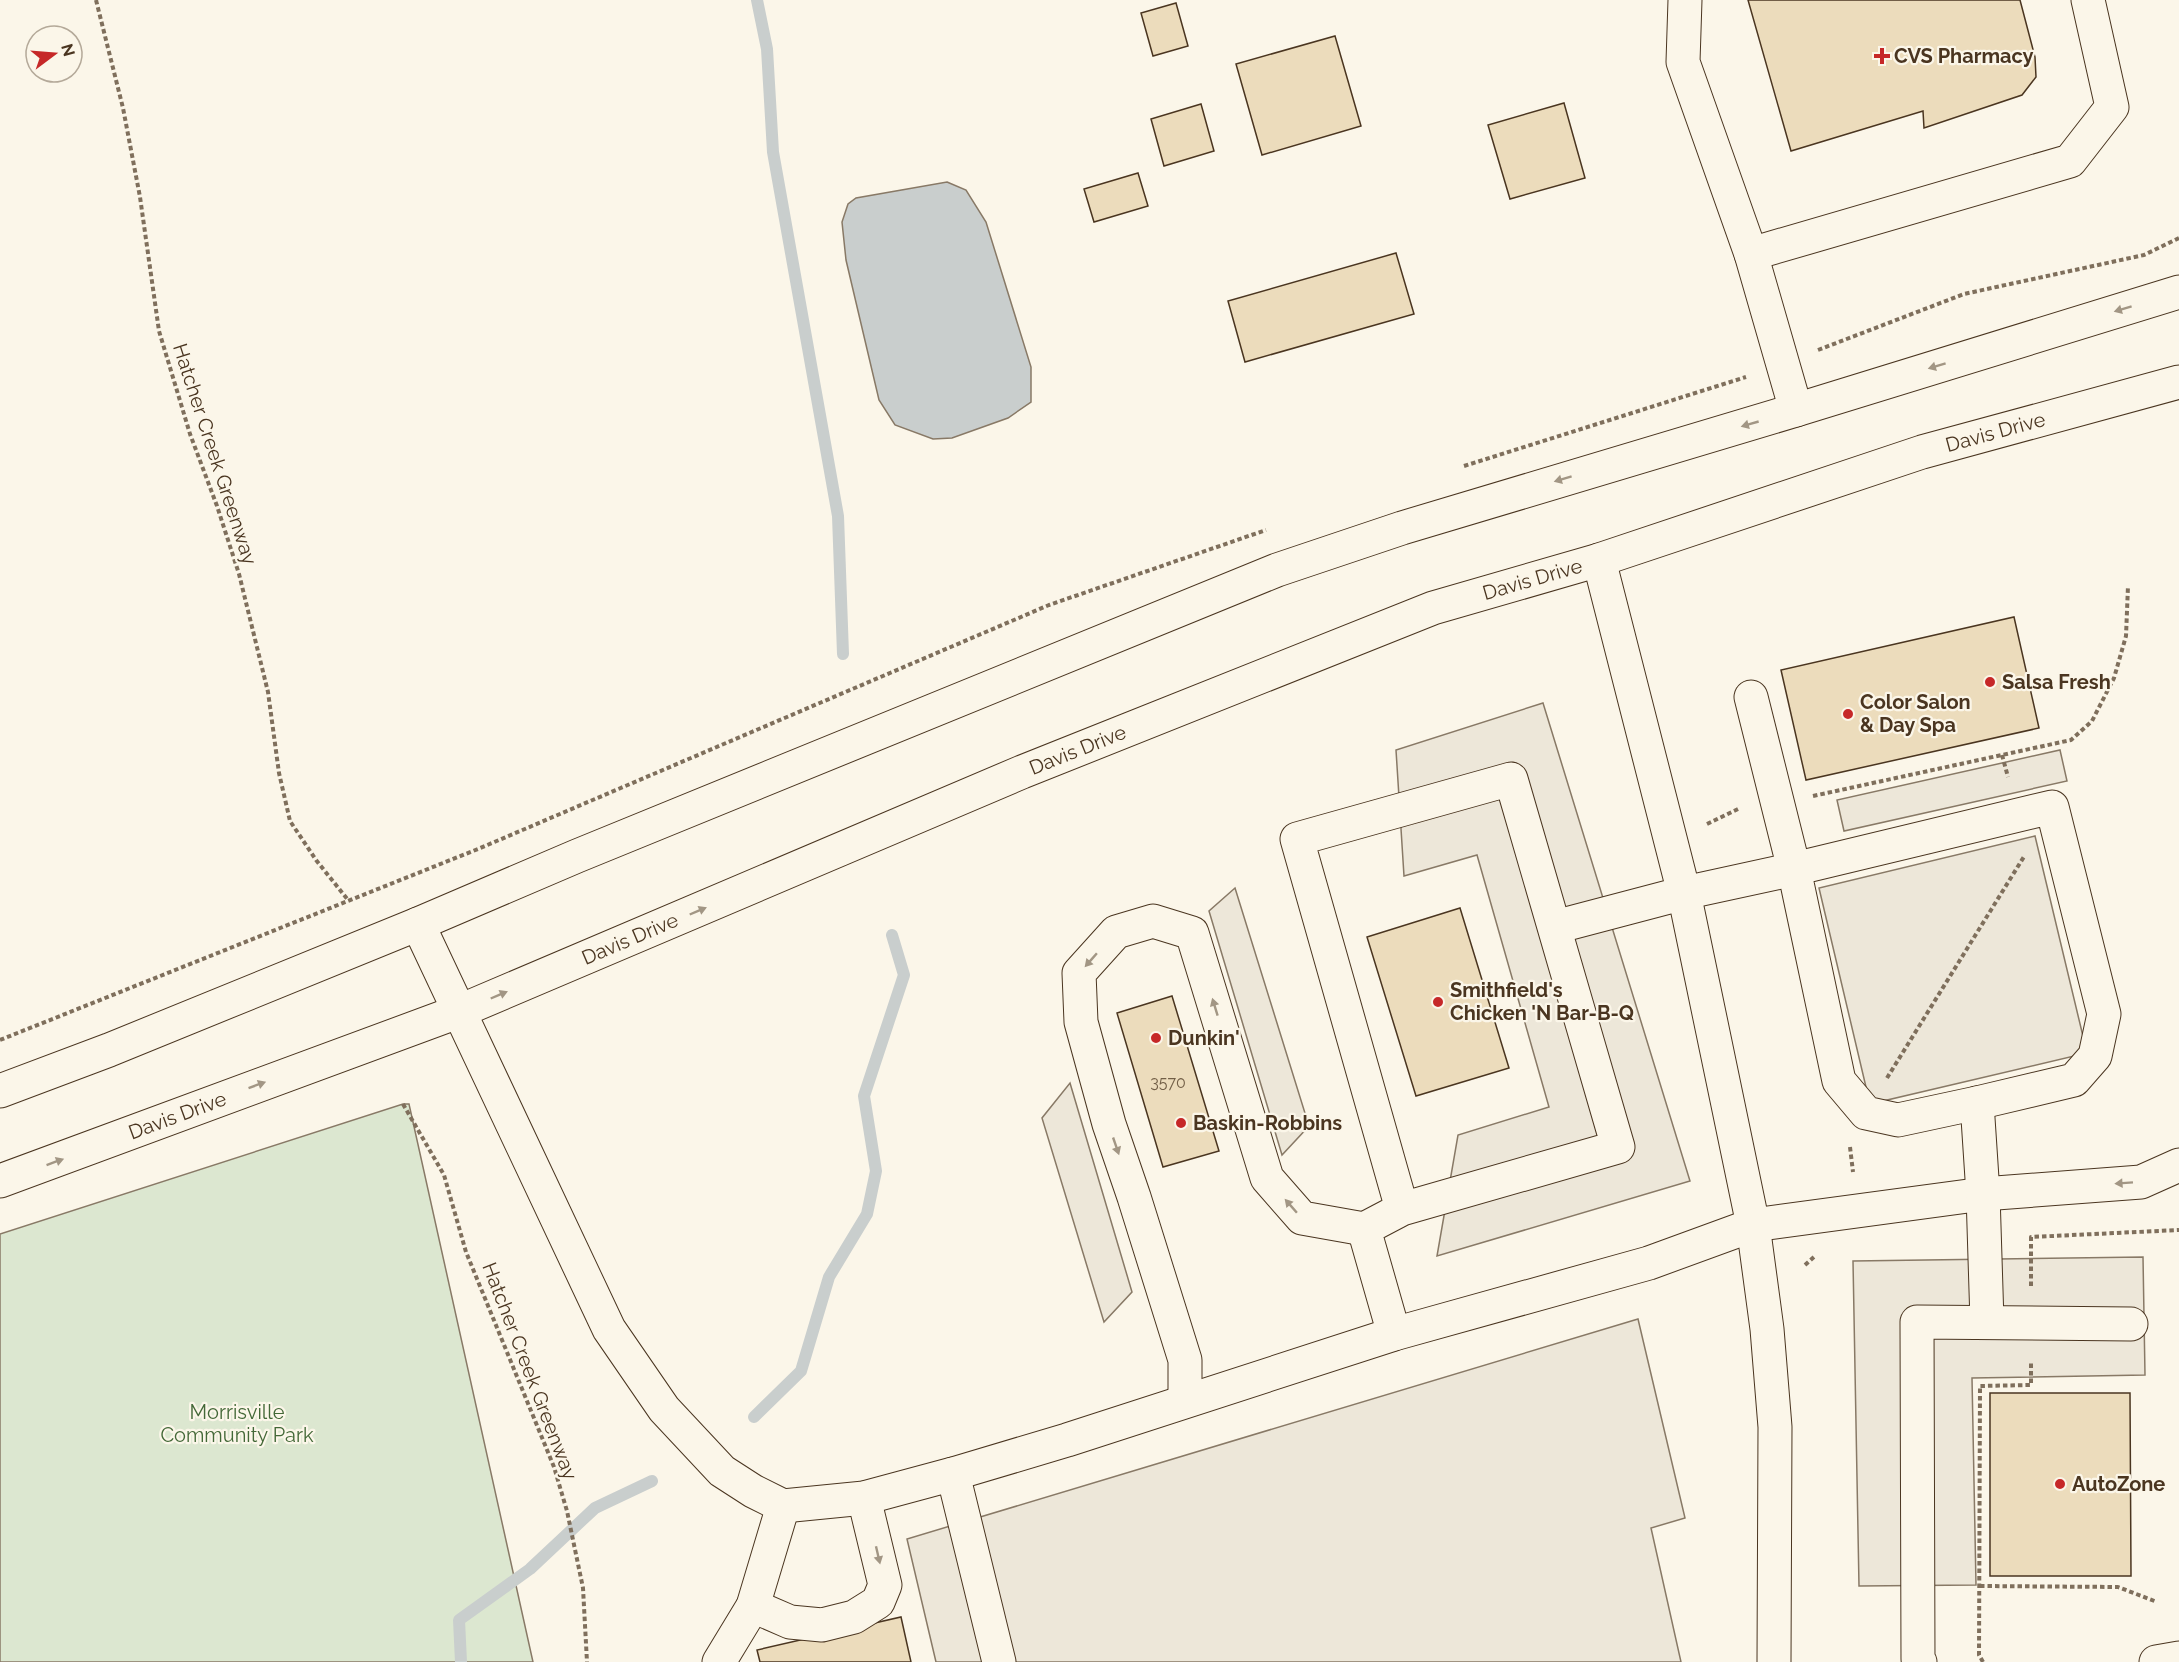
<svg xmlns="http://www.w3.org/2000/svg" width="2179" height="1662" viewBox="0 0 2179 1662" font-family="Raleway,sans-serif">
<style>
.green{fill:#dce7d0;stroke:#887966;stroke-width:1.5}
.parking{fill:#ede7d9;stroke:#887966;stroke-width:1.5}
.water{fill:#c9cecd;stroke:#887966;stroke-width:1.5}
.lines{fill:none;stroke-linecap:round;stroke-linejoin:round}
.stream{stroke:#c9cecd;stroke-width:12}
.building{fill:#ecdcbc;stroke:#4a3520;stroke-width:1.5}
.minor-casing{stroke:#4a3520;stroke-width:35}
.major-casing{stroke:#4a3520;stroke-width:35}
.path{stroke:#7f6f5c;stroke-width:4;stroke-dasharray:4.5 3;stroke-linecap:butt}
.minor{stroke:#fbf6e9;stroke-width:33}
.major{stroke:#fbf6e9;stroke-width:33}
.oneway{fill:#a29684}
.poi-dot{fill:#c62828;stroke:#fbf6e9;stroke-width:2}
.labels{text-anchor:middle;stroke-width:4.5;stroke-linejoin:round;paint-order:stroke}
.number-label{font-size:16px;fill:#725f47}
.poi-label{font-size:20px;font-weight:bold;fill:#4a3520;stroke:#fbf6e9;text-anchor:start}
.street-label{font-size:20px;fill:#4a3520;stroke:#fbf6e9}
.park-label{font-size:20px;fill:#436837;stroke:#fbf6e9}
</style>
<rect width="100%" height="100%" fill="#fbf6e9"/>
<path class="green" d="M403,1104H409L533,1662H0V1234Z"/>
<g class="parking">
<path d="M1543,703L1690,1181L1437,1256L1458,1135L1549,1107L1477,855L1404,876L1396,750Z"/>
<path d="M2060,750L2067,781L1844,831L1837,800Z"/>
<path d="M2035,836L2087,1053L1870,1104L1819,888Z"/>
<path d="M1235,888L1309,1126L1282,1155L1209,911Z"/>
<path d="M1070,1083L1132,1292L1104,1322L1042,1118Z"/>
<path d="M2143,1257L2145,1375L1972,1378L1976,1585L1859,1586L1853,1261Z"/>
<path d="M1638,1319L1685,1518L1651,1528L1681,1662H936L907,1539Z"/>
</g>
<path class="water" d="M947,182L966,190L986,222L1031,367V402L1008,418L952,438L933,439L895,425L879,400L846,260L842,222L848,204L856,198Z"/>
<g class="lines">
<g class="stream">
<path d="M757,0L767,49L773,152L838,516L843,654"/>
<path d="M754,1417L801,1371L829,1277L867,1214L876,1171L864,1096L904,975L892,935"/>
<path d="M461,1662L459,1620L530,1569L595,1508L652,1481"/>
</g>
</g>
<g class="building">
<path d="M1748,0H2020L2035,57L2036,77L2022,95L1924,128L1923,111L1791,151Z"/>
<path d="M1176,3L1188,46L1153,56L1141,13Z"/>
<path d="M1335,36L1361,126L1262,155L1236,64Z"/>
<path d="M1564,103L1585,178L1510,199L1488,125Z"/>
<path d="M1201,104L1214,151L1164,166L1151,119Z"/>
<path d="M1138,173L1148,206L1094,222L1084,189Z"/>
<path d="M1396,253L1414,314L1245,362L1228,301Z"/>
<path d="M2014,617L2039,728L1806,780L1781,670Z"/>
<path d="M1460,908L1509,1068L1416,1096L1367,937Z"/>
<path d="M1172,996L1219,1151L1163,1167L1117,1013Z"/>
<path d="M1990,1393H2130L2131,1576H1990Z"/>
<path d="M901,1617L911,1662H760L757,1650Z"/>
</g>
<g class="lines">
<defs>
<g id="minor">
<path d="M1685,0L1683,62L1751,254L1796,410"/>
<path d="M1751,254L2070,161L2112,107L2088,0"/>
<path d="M1599,560L1684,893L1753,1225L1767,1329L1775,1427L1774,1662"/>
<path d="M418,924L609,1329L664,1409L722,1471L753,1491L783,1506L864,1498L953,1474L1067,1440L1394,1334L1649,1263L1753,1225L1983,1194L2141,1182L2179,1165"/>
<path d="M1555,927L1684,893L1794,869L1839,1081L1866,1113L1898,1120L1977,1103L2074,1080L2095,1056L2104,1014L2052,807L1794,869L1751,697"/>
<path d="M1977,1103L1983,1194L1987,1322"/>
<path d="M1394,1334L1364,1229L1402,1209L1618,1147L1511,779L1297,839L1402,1209"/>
<path d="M1185,1401V1360L1134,1197L1109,1124L1081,1022L1079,973L1116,932L1153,921L1192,933L1267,1178L1302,1218L1364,1229"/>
<path d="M953,1474L999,1662"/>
<path d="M753,1606L790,1622L822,1625L854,1617L878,1602L885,1585L864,1498"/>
<path d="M719,1662L753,1606L783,1506"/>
<path d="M1920,1662L1918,1659L1917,1322L2131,1324"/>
<path d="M2156,1662L2179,1658"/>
</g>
<g id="major">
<path d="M0,1091L109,1050L418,924L577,856L1277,570L1402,528L1796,410L2179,292"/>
<path id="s1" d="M0,1181L460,1011L1022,772L1433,608L1599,560L1922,452L2179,382"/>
</g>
</defs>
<use href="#minor" class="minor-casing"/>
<use href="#major" class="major-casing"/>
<g class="path">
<path d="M96,0L123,108L140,197L159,331L190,434L217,506L239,574L268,692L279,773L290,821L316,860L348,900"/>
<path d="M1818,350L1964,294L2144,255L2179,238"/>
<path d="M1464,466L1746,377"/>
<path d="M2002,755L2008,777"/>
<path d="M1813,796L2071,740L2092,721L2114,678L2126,636L2128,586"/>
<path d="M1707,824L1738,809"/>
<path d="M0,1040L478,849L1049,605L1266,530"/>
<path d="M1887,1078L2025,855"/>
<path d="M403,1104L444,1175L466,1252L554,1467L567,1511L583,1588L587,1662"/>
<path d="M1850,1147L1853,1172"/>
<path d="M1805,1265L1815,1256"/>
<path d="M2031,1286V1237L2179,1230"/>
<path d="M1980,1586L2118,1587L2157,1602"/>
<path d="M1983,1662L1979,1655L1980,1386L2031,1385V1362"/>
</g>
<use href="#minor" class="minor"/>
<use href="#major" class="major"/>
</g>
<defs><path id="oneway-solid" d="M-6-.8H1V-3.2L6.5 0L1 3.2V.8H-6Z" transform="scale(1.5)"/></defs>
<g class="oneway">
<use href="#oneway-solid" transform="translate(2123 309) rotate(163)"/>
<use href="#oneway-solid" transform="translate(1937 366) rotate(163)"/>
<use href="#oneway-solid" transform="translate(1750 424) rotate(164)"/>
<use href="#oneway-solid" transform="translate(1563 479) rotate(163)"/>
<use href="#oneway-solid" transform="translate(698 911) rotate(-23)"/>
<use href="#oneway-solid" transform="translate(1091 960) rotate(131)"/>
<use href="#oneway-solid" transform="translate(499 995) rotate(-23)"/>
<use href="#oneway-solid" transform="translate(1215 1007) rotate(-107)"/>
<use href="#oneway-solid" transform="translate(257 1085) rotate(-20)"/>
<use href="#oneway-solid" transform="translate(1116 1146) rotate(71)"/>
<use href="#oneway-solid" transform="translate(55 1162) rotate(-20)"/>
<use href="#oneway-solid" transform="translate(2124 1183) rotate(176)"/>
<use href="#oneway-solid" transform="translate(1291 1206) rotate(-131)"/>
<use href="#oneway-solid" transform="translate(878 1555) rotate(77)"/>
</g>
<g class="poi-dot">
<path d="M1879 47h6v6h6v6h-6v6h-6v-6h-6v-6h6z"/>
<circle cx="1990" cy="682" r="6"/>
<circle cx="1848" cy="714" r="6"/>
<circle cx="1438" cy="1002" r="6"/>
<circle cx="1156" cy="1038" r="6"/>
<circle cx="1181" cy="1123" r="6"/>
<circle cx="2060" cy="1484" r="6"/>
</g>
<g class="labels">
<g class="number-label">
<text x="1168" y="1088">3570</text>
</g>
<g class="poi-label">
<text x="1894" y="63">CVS Pharmacy</text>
<text x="2002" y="689">Salsa Fresh</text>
<text x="1860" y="709">Color Salon<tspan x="1860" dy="23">&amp; Day Spa</tspan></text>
<text x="1450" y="997">Smithfield's<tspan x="1450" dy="23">Chicken 'N Bar-B-Q</tspan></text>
<text x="1168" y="1045">Dunkin'</text>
<text x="1193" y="1130">Baskin-Robbins</text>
<text x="2072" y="1491">AutoZone</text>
</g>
<g class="street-label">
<text dy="7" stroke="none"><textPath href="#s1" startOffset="2133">Davis Drive</textPath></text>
<text transform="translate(215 454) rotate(72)" y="7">Hatcher Creek Greenway</text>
<text dy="7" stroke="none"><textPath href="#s1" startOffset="1647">Davis Drive</textPath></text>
<text dy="7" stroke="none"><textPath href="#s1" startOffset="1161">Davis Drive</textPath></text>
<text dy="7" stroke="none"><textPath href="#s1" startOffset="675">Davis Drive</textPath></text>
<text dy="7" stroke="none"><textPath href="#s1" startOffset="189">Davis Drive</textPath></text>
<text transform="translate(530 1371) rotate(69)" y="7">Hatcher Creek Greenway</text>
</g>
<g class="park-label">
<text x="237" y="1419">Morrisville<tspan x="237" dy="23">Community Park</tspan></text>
</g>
</g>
<g transform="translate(54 54) rotate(74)"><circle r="28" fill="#fbf6e9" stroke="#b4a999" stroke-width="1.5"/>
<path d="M0-4.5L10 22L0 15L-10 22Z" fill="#c62828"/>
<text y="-9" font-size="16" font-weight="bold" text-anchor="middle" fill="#4a3520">N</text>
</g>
</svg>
